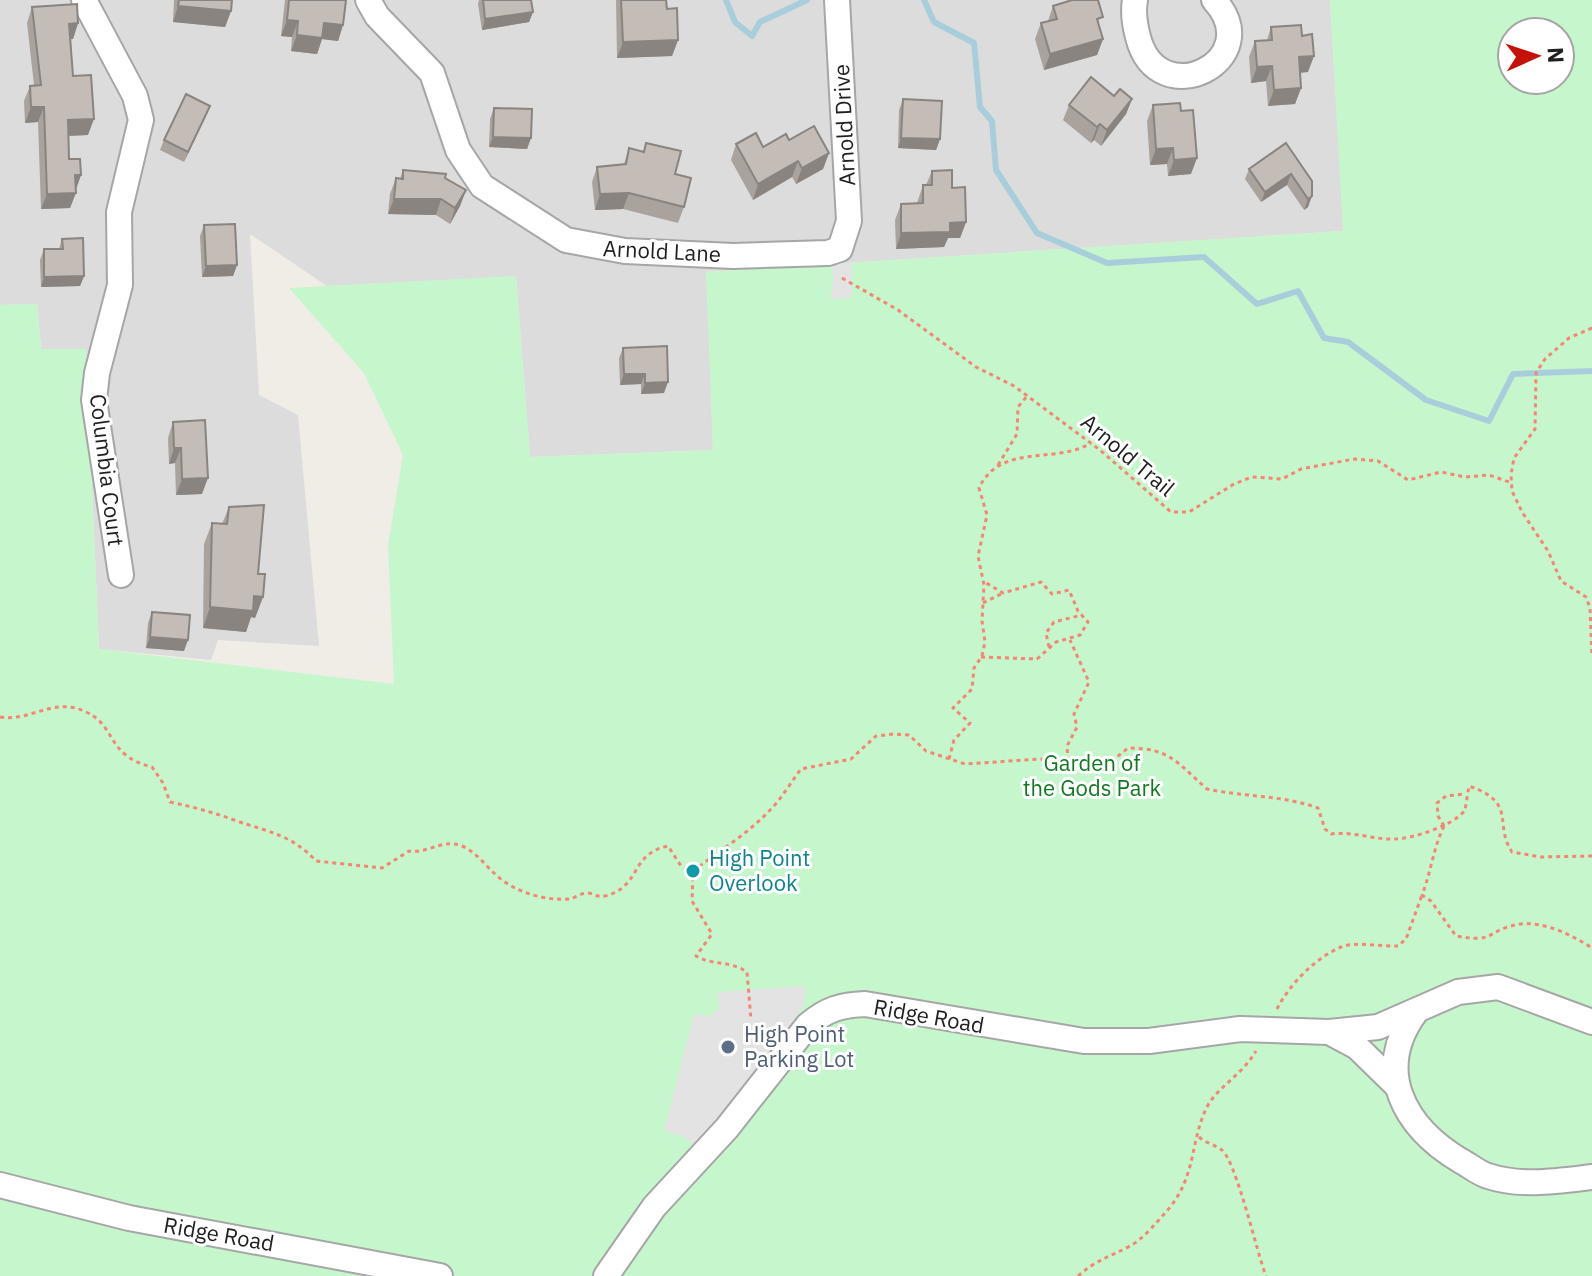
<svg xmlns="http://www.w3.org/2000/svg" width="1592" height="1276" viewBox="0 0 1592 1276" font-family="'IBM Plex Sans',sans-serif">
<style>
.residential{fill:#dddcdc}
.park{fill:#c6f7cc;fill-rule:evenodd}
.parking{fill:#e3e3e3}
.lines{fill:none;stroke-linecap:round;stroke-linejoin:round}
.stream{stroke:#a9cedb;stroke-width:6}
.minor-casing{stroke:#a6a6a6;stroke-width:28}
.path{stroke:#f48673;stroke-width:3;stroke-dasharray:4 4;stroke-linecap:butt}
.minor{stroke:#fff;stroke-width:24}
.wall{fill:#a9a29d}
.shaded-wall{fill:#89847f}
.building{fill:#c4bcb6;stroke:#89847f;stroke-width:2}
.culture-dot{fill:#0f9aa8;stroke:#fff;stroke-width:3}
.service-dot{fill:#5c6f8a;stroke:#fff;stroke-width:3}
.labels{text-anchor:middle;stroke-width:6;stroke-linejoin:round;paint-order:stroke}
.street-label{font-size:22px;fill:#1f1f1f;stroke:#fff}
.park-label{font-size:22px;fill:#117a1e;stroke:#fff}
.culture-label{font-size:22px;fill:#0d838f;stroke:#fff;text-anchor:start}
.service-label{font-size:22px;fill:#4e5e75;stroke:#fff;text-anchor:start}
</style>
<rect width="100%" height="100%" fill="#f0ede6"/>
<path class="residential" d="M0,0H1330L1344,231L707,272L713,450L530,457L516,277L327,286L250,234L259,395L298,415L319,646L218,640L211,660L99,649L86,349H41L37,304L0,305Z"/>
<path class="park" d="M1330,0H1592V1276H0V305L37,304L41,349H86L99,649L394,684L388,545L403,455L364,373L289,288L516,276L530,457L713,450L706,272L1343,231ZM1512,32H1560V80H1512Z"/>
<g class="parking">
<path d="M852,263V293L849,298L831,300L833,275L830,265Z"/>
<path d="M806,986L803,1007L730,1109L693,1144L682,1136L664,1131L694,1014L711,1016L719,1008L718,992Z"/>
</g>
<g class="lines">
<g class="stream">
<path d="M726,0L735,22L752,36L760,22L807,0"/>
<path d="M924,0L934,22L974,43L980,107L992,121L996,170L1037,233L1107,263L1204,257L1257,304L1298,291L1324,338L1348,342L1426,400L1489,421L1513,374L1592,371"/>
</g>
<defs>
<g id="minor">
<path d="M84,0L135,96L141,120L119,212L120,285L97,373L94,400L121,575"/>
<path d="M368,0L377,16L432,73L458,150L482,186L566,240L625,251L733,256L828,253L840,249L849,221L837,0"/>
<path d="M1135,0C1133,11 1135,26 1138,37C1158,116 1269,60 1214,0"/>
<path d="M1415,1013C1373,1071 1404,1127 1461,1161C1469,1165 1478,1173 1488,1176C1521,1187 1558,1181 1592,1177"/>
<path d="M1329,1032L1357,1047L1396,1085"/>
<path d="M0,1185L129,1218L440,1276"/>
<path d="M606,1276L654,1207L727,1128L808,1025C827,1009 841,1005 865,1004L1084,1041H1149L1240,1029L1329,1032L1378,1027L1458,992L1498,987L1592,1022"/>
</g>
</defs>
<use href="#minor" class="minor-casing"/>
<g class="path">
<path d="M842,278L898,310L976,367L1014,386L1100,450L1171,512H1189L1234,484L1252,477L1282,479L1301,469L1354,459L1378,461L1408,480L1441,472L1465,477L1489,475L1512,483"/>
<path d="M1592,328L1569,338L1545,359L1536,373L1535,429L1514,458L1511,475L1512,491L1522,512L1548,551L1561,581L1586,597L1590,608L1592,657"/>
<path d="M998,465L1017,434L1018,407L1027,396"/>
<path d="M983,603L1003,593"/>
<path d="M1049,647L1046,633L1054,622L1082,615"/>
<path d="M981,657L1037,659L1056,642L1080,635L1088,622L1078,611L1069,590L1052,594L1041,582L1003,593L983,581"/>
<path d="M0,717C31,722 54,696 86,712C117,726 106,756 152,767L163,783L170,802C194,807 215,813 237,821C269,832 292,835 316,861L382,868L409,851C428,854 443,838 462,846C476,852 485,865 495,874C514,892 544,901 570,899C575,898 581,893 587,893C594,893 597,898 605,896C642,887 629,854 668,846L681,866L693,871L692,901L712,934L696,956C714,966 729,960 747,972L751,1020"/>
<path d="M949,759L954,740L970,723L953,708L972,689L974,668L982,656L985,642L982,621L984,585L978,556L987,515L979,488C1001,442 1055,465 1091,443"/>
<path d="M1068,761L1067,746L1077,727L1074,714L1089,682L1070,640"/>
<path d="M1444,826C1433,849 1431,872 1422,895L1431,901L1456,936C1497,943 1484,932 1515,925C1541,919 1572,935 1592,948"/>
<path d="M1444,826L1438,816L1437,803L1446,796L1465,794"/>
<path d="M693,871C719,851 748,834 771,809C782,798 791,782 801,769L851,759L876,736L894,734L909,735L926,751L965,764L1040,759L1094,766L1112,761L1128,748C1171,748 1178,764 1207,789C1244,797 1282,795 1318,808L1325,829L1331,834C1354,831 1373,840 1395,839C1412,839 1455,825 1465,810L1469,786C1518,803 1493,823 1512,852L1541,857L1592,856"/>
<path d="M1277,1009C1289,985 1315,958 1341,947C1356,941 1381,947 1398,946L1406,939L1422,895"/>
<path d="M1199,1137C1206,1143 1215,1145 1222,1150C1237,1164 1256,1250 1266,1276"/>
<path d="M1078,1276C1097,1259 1110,1257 1130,1246C1143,1239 1156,1223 1166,1212C1198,1176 1189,1141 1208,1105C1220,1085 1242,1075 1256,1051"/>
</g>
<use href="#minor" class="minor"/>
</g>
<g class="wall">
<path d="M174,0H232L231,11L225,27L173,22Z"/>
<path d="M285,0H346L343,25L338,41L322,39L317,54L291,51L292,37L281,36Z"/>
<path d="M479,0H531L533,12L529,22L482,30L478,4Z"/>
<path d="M616,0H666L667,9L678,40L672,56L617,58Z"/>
<path d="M1069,0H1098L1099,27L1103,39L1097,55L1044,70L1035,39L1041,23L1048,21L1053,6L1069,2Z"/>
<path d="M32,7L78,23L73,39H71L73,76L88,135L68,136L69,159L81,175L70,208L41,209L38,122L25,123L24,101L30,86L34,85L27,23Z"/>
<path d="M1271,27L1308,72L1300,73L1301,88L1295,104L1268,106L1266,81L1251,83L1249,57L1255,41L1267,40Z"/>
<path d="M1114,96L1132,99L1126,114L1101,146L1094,140L1091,143L1063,120L1069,105Z"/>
<path d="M903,99L940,139L936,150L898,148L899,110Z"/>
<path d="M1153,105L1191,174L1168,176L1167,164L1150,165L1147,121Z"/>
<path d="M210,106L184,162L160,150L164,140Z"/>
<path d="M494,108L531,138L527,149L489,147L490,119Z"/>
<path d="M789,140L829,153L823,169L796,184L792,177L753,200L731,160L736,144L763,147Z"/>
<path d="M646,143L675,174L684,207L678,223L623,209L595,210L592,182L597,167L624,164L629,148L643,152Z"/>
<path d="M1286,143L1312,181L1308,207L1304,210L1287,185L1261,202L1245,179L1249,169Z"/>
<path d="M403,170L445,178L466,190L460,206L450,224L436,215L388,214L390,194L396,178L400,179Z"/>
<path d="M932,171L952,188L966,222L960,238H948L944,247L896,249L895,220L901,204L917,203L923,185H926Z"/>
<path d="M204,225L237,265L233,276L202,277L200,236Z"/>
<path d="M62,239L84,276L80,286L41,287L40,260L44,249H59Z"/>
<path d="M623,348L664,393L641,394V384L620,385L619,358Z"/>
<path d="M173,422L202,494L176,495L175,463L169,464L168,438Z"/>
<path d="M229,507L258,574L263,597L255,618L251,617L246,632L203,628L204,544L212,523L222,524Z"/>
<path d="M152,612L184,651L146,648L148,623Z"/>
</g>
<g class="shaded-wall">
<path d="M178,6L231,11L225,27L173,22Z"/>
<path d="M533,12L529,22L482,30L485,19Z"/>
<path d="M287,20L298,21L292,37L281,36Z"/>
<path d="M78,23L73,39L64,40L69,24Z"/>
<path d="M324,23L343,25L338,41L322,39L317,54L291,51L297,35Z"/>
<path d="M1103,39L1097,55L1044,70L1050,54Z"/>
<path d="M678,40L672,56L617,58L623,42Z"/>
<path d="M1314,56L1308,72L1293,73L1299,57Z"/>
<path d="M1272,66L1266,81L1251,83L1257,67Z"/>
<path d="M1301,88L1295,104L1268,106L1274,90Z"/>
<path d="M1132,99L1126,114L1101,146L1107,130Z"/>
<path d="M210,106L206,116L184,162L188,152Z"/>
<path d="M31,107H44L38,122L25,123Z"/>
<path d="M94,119L88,135L62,136L68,120Z"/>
<path d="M1100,124L1094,140L1091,143L1097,127Z"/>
<path d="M493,137L531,138L527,149L489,147Z"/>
<path d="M901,138L940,139L936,150L898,148Z"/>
<path d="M1173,148L1167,164L1150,165L1156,149Z"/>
<path d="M829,153L823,169L796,184L802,168Z"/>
<path d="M1197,158L1191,174L1168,176L1174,160Z"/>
<path d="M798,161L792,177L753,200L758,184Z"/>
<path d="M1291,174L1287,185L1261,202L1265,192Z"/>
<path d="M75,175H81L75,191Z"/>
<path d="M466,190L460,206L450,224L455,208Z"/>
<path d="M76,193L70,208L41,209L47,194Z"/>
<path d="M629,193L623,209L595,210L600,194Z"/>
<path d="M1312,196L1308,207L1304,210L1308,199Z"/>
<path d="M394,199H441L436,215L388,214Z"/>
<path d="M966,222L960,238H948L944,247L896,249L901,233L950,223Z"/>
<path d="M237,265L233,276L202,277L206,266Z"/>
<path d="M84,276L80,286L41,287L44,277Z"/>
<path d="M624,374H645L641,384L620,385Z"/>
<path d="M668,382L664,393L641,394L645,383Z"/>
<path d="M174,448H181L175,463L169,464Z"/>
<path d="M208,478L202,494L176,495L182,479Z"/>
<path d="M254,596L263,597L255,618L251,617L246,632L203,628L210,607Z"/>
<path d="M150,637L188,640L184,651L146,648Z"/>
</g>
<g class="building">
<path d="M179,0H232L231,11L178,6Z"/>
<path d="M289,0H346L343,25L324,23L322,38L297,35L298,21L287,20Z"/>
<path d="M483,0H531L533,12L485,19Z"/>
<path d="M621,0H666L667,9L677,8L678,40L623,42Z"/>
<path d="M1072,0H1098L1103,17L1097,19L1103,39L1050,54L1041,23L1057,19L1053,6Z"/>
<path d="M77,4L78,23L69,24L73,76L91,75L94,119L68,120L69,159H80L81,175H75L76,193L47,194L44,107H31L30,86L41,85L32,7Z"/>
<path d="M1301,25L1302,36L1312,34L1314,56L1299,57L1301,88L1274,90L1272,66L1257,67L1255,41L1272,40L1271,27Z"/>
<path d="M1091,77L1114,96L1120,89L1132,99L1107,130L1100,124L1097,127L1069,105Z"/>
<path d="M186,94L210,106L188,152L164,140Z"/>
<path d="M903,99L942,101L940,139L901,138Z"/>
<path d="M1180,103L1181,111L1193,110L1197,158L1174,160L1173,148L1156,149L1153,105Z"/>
<path d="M494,108L532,109L531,138L493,137Z"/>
<path d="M814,126L829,153L802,168L798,161L758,184L736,144L756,133L763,147L786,134L789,140Z"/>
<path d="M646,143L681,151L675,174L691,178L684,207L629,193L600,194L597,167L626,164L629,148L644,152Z"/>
<path d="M1286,143L1312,181V196L1308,199L1291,174L1265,192L1249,169Z"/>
<path d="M403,170L446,174L445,178L466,190L455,208L441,199H394L396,178L403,179Z"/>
<path d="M952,170V188L965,187L966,222L950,223V232L901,233V204L923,203V185H932V171Z"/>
<path d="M235,224L237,265L206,266L204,225Z"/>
<path d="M83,238L84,276L44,277V249H63L62,239Z"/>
<path d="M667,346L668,382L645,383V374H624L623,348Z"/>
<path d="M205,420L208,478L182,479L181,448H174L173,422Z"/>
<path d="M264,505L258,574H265L263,597L254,596L253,611L210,607L212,523L227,524L229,507Z"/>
<path d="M152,612L190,615L188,640L150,637Z"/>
</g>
<circle class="culture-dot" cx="693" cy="871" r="8"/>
<circle class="service-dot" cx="728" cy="1047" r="8"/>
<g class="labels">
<g class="street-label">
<text transform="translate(844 125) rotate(-93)" y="8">Arnold Drive</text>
<text transform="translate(662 251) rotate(3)" y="8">Arnold Lane</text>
<text transform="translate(1128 455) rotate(40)" y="8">Arnold Trail</text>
<text transform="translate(107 470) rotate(83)" y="8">Columbia Court</text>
<text transform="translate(929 1016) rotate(10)" y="8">Ridge Road</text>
<text transform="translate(219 1234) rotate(10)" y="8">Ridge Road</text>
</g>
<g class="park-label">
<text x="1092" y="771">Garden of<tspan x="1092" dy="25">the Gods Park</tspan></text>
</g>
<g class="culture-label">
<text x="709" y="866">High Point<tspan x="709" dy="25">Overlook</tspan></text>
</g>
<g class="service-label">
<text x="744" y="1042">High Point<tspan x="744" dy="25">Parking Lot</tspan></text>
</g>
</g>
<g transform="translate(1536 56) rotate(87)"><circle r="38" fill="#ffffff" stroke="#a5a5a5" stroke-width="2"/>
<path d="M0-6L14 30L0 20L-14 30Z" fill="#c61109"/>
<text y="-12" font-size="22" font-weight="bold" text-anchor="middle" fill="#1f1f1f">N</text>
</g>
</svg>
